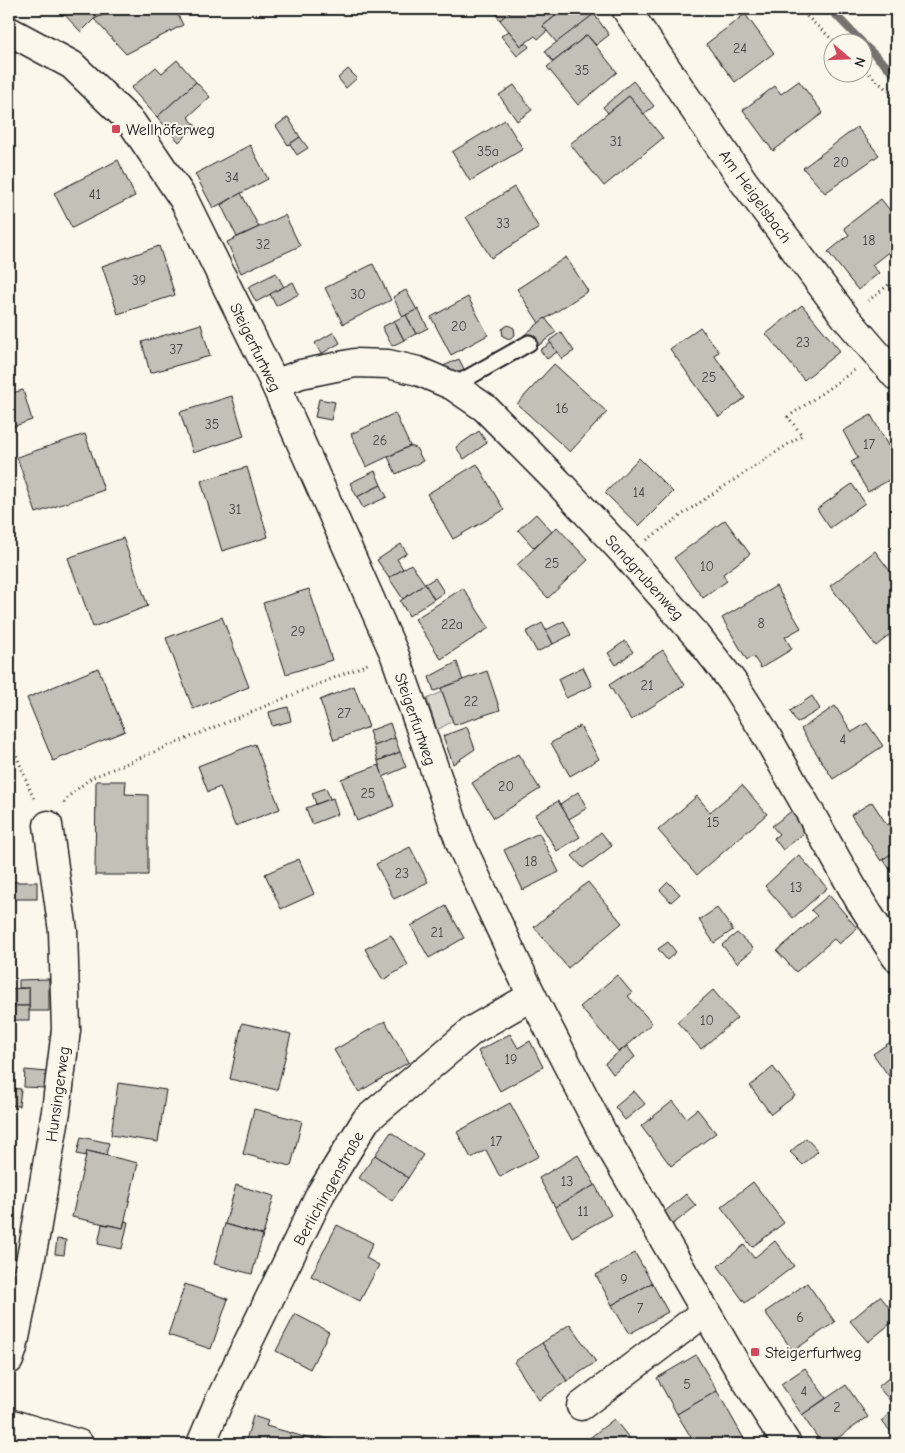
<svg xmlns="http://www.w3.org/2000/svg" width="905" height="1453" viewBox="0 0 905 1453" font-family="'Comic Neue',sans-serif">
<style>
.green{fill:#dad7ce;stroke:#7b7a75}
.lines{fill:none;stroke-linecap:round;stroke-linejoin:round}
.stream{stroke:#74726e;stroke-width:8}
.building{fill:#c3c0b8;stroke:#1c1c1c}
.lane-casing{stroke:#1c1c1c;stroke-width:19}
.street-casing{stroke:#1c1c1c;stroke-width:31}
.path{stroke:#1c1c1c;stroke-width:3;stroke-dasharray:1 4;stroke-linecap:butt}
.lane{stroke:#fbf7ec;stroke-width:15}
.street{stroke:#fbf7ec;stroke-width:28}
.poi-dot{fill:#d1495b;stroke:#fbf7ec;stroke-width:2}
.labels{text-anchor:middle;stroke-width:4;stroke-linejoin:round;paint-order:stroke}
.number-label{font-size:14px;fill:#464543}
.poi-label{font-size:16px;fill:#1c1c1c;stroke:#fbf7ec;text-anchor:start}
.street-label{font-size:16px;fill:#1c1c1c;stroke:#fbf7ec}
</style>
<rect width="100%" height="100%" fill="#fbf7ec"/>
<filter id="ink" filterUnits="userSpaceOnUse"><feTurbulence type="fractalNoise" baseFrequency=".02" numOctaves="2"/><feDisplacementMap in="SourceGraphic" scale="10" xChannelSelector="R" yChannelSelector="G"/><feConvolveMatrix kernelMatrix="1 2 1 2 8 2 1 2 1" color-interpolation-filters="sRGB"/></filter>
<g filter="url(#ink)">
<path class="green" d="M442,692L453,721L437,730L427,699Z"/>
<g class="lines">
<g class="stream">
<path d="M830,9L862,42"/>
<path d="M862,43L896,75"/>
</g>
</g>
<g class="building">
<path d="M59,9H116L94,19L81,32Z"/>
<path d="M116,9H175L183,25L126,54L94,19Z"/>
<path d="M492,9H513L500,20Z"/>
<path d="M513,9H558L560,12L543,26L547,31L538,39L535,36L521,46L500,20Z"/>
<path d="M564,9H589L594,14L557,43L543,26Z"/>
<path d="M594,14L609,35L596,45L587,35L553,62L545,51Z"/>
<path d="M745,14L774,53L735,82L706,44Z"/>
<path d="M509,31L521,46L526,43L529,47L517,56L501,36Z"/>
<path d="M587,35L617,72L578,105L547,67Z"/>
<path d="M177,60L196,82L157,117L131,88L156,67L162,73Z"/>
<path d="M348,69L357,78L346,88L338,78Z"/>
<path d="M633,81L654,106L644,114L629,96L608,113L603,107Z"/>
<path d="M799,81L823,113L773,151L743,110L775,86L781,94Z"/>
<path d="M196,82L210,97L188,117L196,126L179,142L157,117Z"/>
<path d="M514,85L532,110L517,121L499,95Z"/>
<path d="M629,96L663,138L604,186L570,144Z"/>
<path d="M288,117L300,137L288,145L276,126Z"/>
<path d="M505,120L523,149L470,181L452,152Z"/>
<path d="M857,127L879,155L825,193L803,168Z"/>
<path d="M300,137L308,148L297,155L290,144Z"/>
<path d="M250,145L268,179L213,208L195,174Z"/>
<path d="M118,160L135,196L72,228L54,193Z"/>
<path d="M514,187L539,228L491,258L466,217Z"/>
<path d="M241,193L259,227L237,237L221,205Z"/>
<path d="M881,199L896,218V246L872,265L879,273L858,290L828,252L849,235L844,228Z"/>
<path d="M285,215L300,246L241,273L227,242Z"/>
<path d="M159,246L175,295L118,314L102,266Z"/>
<path d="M566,257L588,291L539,323L517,289Z"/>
<path d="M373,264L391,300L343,324L325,288Z"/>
<path d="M276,273L284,287L256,302L248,287Z"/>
<path d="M293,282L299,294L276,306L270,294Z"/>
<path d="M406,290L417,310L403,317L393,297Z"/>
<path d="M468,297L488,335L451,355L431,317Z"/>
<path d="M802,305L840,351L804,380L766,334Z"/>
<path d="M418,309L428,328L416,334L406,315Z"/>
<path d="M406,315L416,334L404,340L394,321Z"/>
<path d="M545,318L556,332L534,349L523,336Z"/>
<path d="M394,321L404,340L392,346L382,327Z"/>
<path d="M201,324L210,356L150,373L142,342Z"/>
<path d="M508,325L514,328L515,335L509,339L503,336L502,329Z"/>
<path d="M700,327L719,352L714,355L745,398L719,417L670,349Z"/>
<path d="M334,332L340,343L321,354L315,343Z"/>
<path d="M561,332L574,351L562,359L549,341Z"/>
<path d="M551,343L557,352L547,359L540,350Z"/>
<path d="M459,359L465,371L451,378L441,367Z"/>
<path d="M554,364L607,412L570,452L517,404Z"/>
<path d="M23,390L32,420L9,428V394Z"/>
<path d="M232,396L244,436L193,453L180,412Z"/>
<path d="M319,399L335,402L331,420L315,417Z"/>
<path d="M395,413L410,446L366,467L351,434Z"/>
<path d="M871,415L896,460V476L868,492L851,462L858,458L843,431Z"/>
<path d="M479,431L487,443L464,459L456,447Z"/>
<path d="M85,434L104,490L36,513L17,457Z"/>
<path d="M410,446L416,448L423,461L396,474L388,457Z"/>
<path d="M639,458L673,492L639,526L605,493Z"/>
<path d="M477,464L504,510L453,539L427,494Z"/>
<path d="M247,467L268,537L222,551L201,481Z"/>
<path d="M375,471L381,485L357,497L350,483Z"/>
<path d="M852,484L865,503L830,528L817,509Z"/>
<path d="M381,485L387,497L363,508L357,497Z"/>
<path d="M536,514L552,532L534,548L518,530Z"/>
<path d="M725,520L750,554L723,574L727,581L703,598L674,558Z"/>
<path d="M557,527L588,560L548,598L517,565Z"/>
<path d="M123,538L148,606L93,627L68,558Z"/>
<path d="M401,544L407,553L397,559L403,569L389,578L377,560Z"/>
<path d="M875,551L896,579V630L876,646L830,586Z"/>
<path d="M411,564L425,584L403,599L389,578Z"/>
<path d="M435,578L444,592L434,599L425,584Z"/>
<path d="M425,584L434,599L409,616L400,601Z"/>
<path d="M776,586L801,628L785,637L792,649L761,668L753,656L747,660L722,618Z"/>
<path d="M463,588L489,628L441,659L415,619Z"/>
<path d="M309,589L332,660L286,674L263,603Z"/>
<path d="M222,617L249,687L193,709L166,638Z"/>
<path d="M564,621L571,635L553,644L546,630Z"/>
<path d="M542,623L553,644L537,652L526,632Z"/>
<path d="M625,641L633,652L616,665L608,653Z"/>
<path d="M663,650L685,685L631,720L609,685Z"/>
<path d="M457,662L463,681L434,691L429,677Z"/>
<path d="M583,667L592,686L566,698L558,679Z"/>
<path d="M98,668L125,731L53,761L27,698Z"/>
<path d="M487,671L500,710L454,725L441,688Z"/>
<path d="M354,686L369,727L334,740L320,700Z"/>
<path d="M812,696L820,709L797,723L790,711Z"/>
<path d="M835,706L852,732L867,723L883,746L833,779L801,729Z"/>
<path d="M288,707L291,721L272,726L269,712Z"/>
<path d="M390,723L395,738L374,746L369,731Z"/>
<path d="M580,726L599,759L570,776L551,743Z"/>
<path d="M467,727L475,749L453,764L443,736Z"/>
<path d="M395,738L400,752L378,761L374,746Z"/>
<path d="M255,744L280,809L235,826L220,787L208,792L198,766Z"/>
<path d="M400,752L406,767L383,777L378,761Z"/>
<path d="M518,754L540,789L494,818L472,783Z"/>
<path d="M379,765L394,806L357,821L341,779Z"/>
<path d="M96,781H126L125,794L148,795V875H95Z"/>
<path d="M742,785L767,814L697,875L658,830L697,796L710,812Z"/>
<path d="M326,788L330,799L316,804L312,793Z"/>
<path d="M578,792L587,808L569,819L560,804Z"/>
<path d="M333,798L338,814L312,824L306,808Z"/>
<path d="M558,801L580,837L557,851L535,815Z"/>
<path d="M872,802L887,825L896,819V851L881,861L851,815Z"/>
<path d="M793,810L808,830L783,850L774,838L779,834L772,826Z"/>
<path d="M601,832L612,846L583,868L572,856Z"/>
<path d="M539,833L559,872L523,890L504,850Z"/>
<path d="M410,847L428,882L394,899L376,864Z"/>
<path d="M896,851V872L893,874L883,859Z"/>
<path d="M799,855L827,888L793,918L765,886Z"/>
<path d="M299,859L314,894L281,909L265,874Z"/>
<rect x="9" y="882" width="28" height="17"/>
<path d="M588,882L622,923L568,968L534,927Z"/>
<path d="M668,882L680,894L671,902L660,890Z"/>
<path d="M829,895L857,928L839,944L834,939L796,972L777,951L817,916L811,910Z"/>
<path d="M446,906L464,938L429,958L411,926Z"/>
<path d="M717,908L733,930L714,943L699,920Z"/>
<path d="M737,933L754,949L737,963L722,945Z"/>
<path d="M391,935L408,965L383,980L365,949Z"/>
<path d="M668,942L676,952L667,960L658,949Z"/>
<path d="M617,975L632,993L628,996L652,1023L619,1052L580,1007Z"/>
<path d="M49,979V1011H29V988H19V980Z"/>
<path d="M29,988V1006H9V989Z"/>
<path d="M713,990L737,1018L701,1049L677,1022Z"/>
<rect x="9" y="1006" width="20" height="14"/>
<path d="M9,1020H12L9,1051Z"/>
<path d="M385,1021L409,1062L359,1092L334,1050Z"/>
<path d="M242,1023L291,1034L277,1090L230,1079Z"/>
<path d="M510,1034L518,1048L530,1041L543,1067L500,1091L478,1051Z"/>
<path d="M896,1038V1086L873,1054Z"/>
<path d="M627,1046L635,1057L613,1074L605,1063Z"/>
<path d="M773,1067L795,1096L771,1114L750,1086Z"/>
<path d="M25,1070L47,1072L45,1088L24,1087Z"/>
<path d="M118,1083L166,1090L158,1142L111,1135Z"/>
<path d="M9,1088L21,1089L19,1106L9,1105Z"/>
<path d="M634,1091L645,1104L625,1120L615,1107Z"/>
<path d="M673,1101L686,1118L697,1109L716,1133L671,1166L641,1126Z"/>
<path d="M510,1103L539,1156L500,1177L486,1150L471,1158L457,1132Z"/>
<path d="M254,1109L302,1121L291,1166L243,1154Z"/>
<path d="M391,1132L423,1155L408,1178L375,1155Z"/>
<path d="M81,1137L109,1143L106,1155L87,1151L86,1156L77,1154Z"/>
<path d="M806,1138L818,1151L803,1165L790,1152Z"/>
<path d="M87,1151L138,1163L123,1228L72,1217Z"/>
<path d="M375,1155L408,1178L392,1201L359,1178Z"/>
<path d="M578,1155L595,1185L555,1207L539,1178Z"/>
<path d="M9,1160H14L9,1192Z"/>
<path d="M753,1182L784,1223L752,1247L721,1207Z"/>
<path d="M236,1185L274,1196L263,1235L225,1224Z"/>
<path d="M595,1185L611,1215L572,1237L555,1207Z"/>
<path d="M686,1194L696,1206L672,1225L663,1213Z"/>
<path d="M125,1221L128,1222L122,1249L98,1244L102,1224L123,1228Z"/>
<path d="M225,1224L263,1235L252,1274L214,1264Z"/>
<path d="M337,1225L373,1243L366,1258L379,1265L360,1301L311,1276Z"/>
<path d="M57,1239L66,1240L64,1255L55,1254Z"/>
<path d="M775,1241L794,1266L745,1303L718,1266L744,1245L754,1258Z"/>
<path d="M635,1253L652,1283L612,1305L596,1275Z"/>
<path d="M652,1283L668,1312L629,1334L612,1305Z"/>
<path d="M807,1283L835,1322L793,1351L765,1312Z"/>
<path d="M185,1284L228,1299L211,1349L168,1335Z"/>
<path d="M880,1296L896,1316V1319L868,1342L850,1321Z"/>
<path d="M295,1314L329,1332L310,1369L276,1351Z"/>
<path d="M570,1324L596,1362L567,1381L542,1343Z"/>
<path d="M542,1343L567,1381L539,1400L514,1362Z"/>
<path d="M696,1355L717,1391L677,1414L657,1378Z"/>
<path d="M805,1368L826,1398L802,1415L781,1384Z"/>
<path d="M893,1374L896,1378V1407L878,1387Z"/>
<path d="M846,1385L868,1417L829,1444H822L802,1415Z"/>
<path d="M717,1391L747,1444H695L677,1414Z"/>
<path d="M896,1407V1437L881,1421Z"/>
<path d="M253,1416L268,1421L266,1426L291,1433L288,1444H245Z"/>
<path d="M614,1419L634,1444H582Z"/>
<path d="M291,1433L316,1441L318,1436L332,1440L330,1444H288Z"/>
</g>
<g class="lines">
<defs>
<path id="lane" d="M453,386L529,343"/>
<g id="street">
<path d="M626,9L744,182L846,318L896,376"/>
<path d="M9,31L72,65L132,123L184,200L275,384L394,653L461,845L532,996L602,1132L737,1366L787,1444"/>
<path d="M275,384L301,374L355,363L388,364L418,371L453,386L485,408L557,481L626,555L697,636L732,681L762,728L860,901L896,957"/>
<path d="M9,1360L13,1348L35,1237L56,1111L66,1030L63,931L48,825"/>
<path d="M581,1406L705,1312"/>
<path d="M9,1423L79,1444"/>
<path d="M201,1444L217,1406L321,1193L366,1120L473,1030L532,996"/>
</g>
</defs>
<use href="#lane" class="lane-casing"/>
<use href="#street" class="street-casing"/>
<g class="path">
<path d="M800,9L803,13L835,42"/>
<path d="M862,67L896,98"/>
<path d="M868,301L896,279"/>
<path d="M647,540L690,509L802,435L788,417L856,369"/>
<path d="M9,737L35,802"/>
<path d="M64,803L69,796L91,778L370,663"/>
</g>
<use href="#lane" class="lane"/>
<use href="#street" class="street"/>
</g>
</g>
<g class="poi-dot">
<rect x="111" y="124" width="10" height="10" rx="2.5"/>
<rect x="750" y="1347" width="10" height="10" rx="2.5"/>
</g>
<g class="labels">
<g class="number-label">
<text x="740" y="53">24</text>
<text x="582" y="75">35</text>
<text x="616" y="146">31</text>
<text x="488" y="156">35a</text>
<text x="841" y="167">20</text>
<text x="232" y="182">34</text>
<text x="95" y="199">41</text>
<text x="503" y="228">33</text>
<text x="869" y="245">18</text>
<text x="263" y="249">32</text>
<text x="139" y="285">39</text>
<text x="358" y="299">30</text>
<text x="459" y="331">20</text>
<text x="803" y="347">23</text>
<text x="176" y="354">37</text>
<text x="709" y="382">25</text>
<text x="562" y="413">16</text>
<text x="212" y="429">35</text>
<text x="380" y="445">26</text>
<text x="869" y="449">17</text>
<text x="639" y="497">14</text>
<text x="235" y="514">31</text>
<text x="552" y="568">25</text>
<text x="707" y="571">10</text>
<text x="761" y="628">8</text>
<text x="452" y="629">22a</text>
<text x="298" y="636">29</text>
<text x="647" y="690">21</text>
<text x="471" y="706">22</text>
<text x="344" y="718">27</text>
<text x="843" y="744">4</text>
<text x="506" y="791">20</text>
<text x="368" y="798">25</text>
<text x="713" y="827">15</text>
<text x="531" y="866">18</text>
<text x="402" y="878">23</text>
<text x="796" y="892">13</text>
<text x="437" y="937">21</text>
<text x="707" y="1025">10</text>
<text x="511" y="1064">19</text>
<text x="496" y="1146">17</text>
<text x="567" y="1186">13</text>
<text x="583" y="1216">11</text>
<text x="624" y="1284">9</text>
<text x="640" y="1313">7</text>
<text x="800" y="1322">6</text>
<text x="687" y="1389">5</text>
<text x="804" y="1396">4</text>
<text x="837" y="1412">2</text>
</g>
<g class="poi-label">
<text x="126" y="135">Wellhöferweg</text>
<text x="765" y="1358">Steigerfurtweg</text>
</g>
<g class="street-label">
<text transform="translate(756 196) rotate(54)" y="6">Am Heigelsbach</text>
<text transform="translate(256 347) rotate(64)" y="6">Steigerfurtweg</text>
<text transform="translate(645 577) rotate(48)" y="6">Sandgrubenweg</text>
<text transform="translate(416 719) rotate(71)" y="6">Steigerfurtweg</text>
<text transform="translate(57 1094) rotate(-82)" y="6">Hunsingerweg</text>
<text transform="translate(328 1188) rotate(-61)" y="6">Berlichingenstraße</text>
</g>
</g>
<rect width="905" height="1453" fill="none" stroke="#fbf7ec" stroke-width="30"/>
<rect x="15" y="15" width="875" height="1423" fill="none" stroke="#1c1c1c" stroke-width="2" filter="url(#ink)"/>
<g transform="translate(848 58) rotate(109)"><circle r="24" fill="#fbf7ec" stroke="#a29f99"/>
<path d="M0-4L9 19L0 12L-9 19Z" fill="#d1495b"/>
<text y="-8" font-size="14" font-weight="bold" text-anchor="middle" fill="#1c1c1c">N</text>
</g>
</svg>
